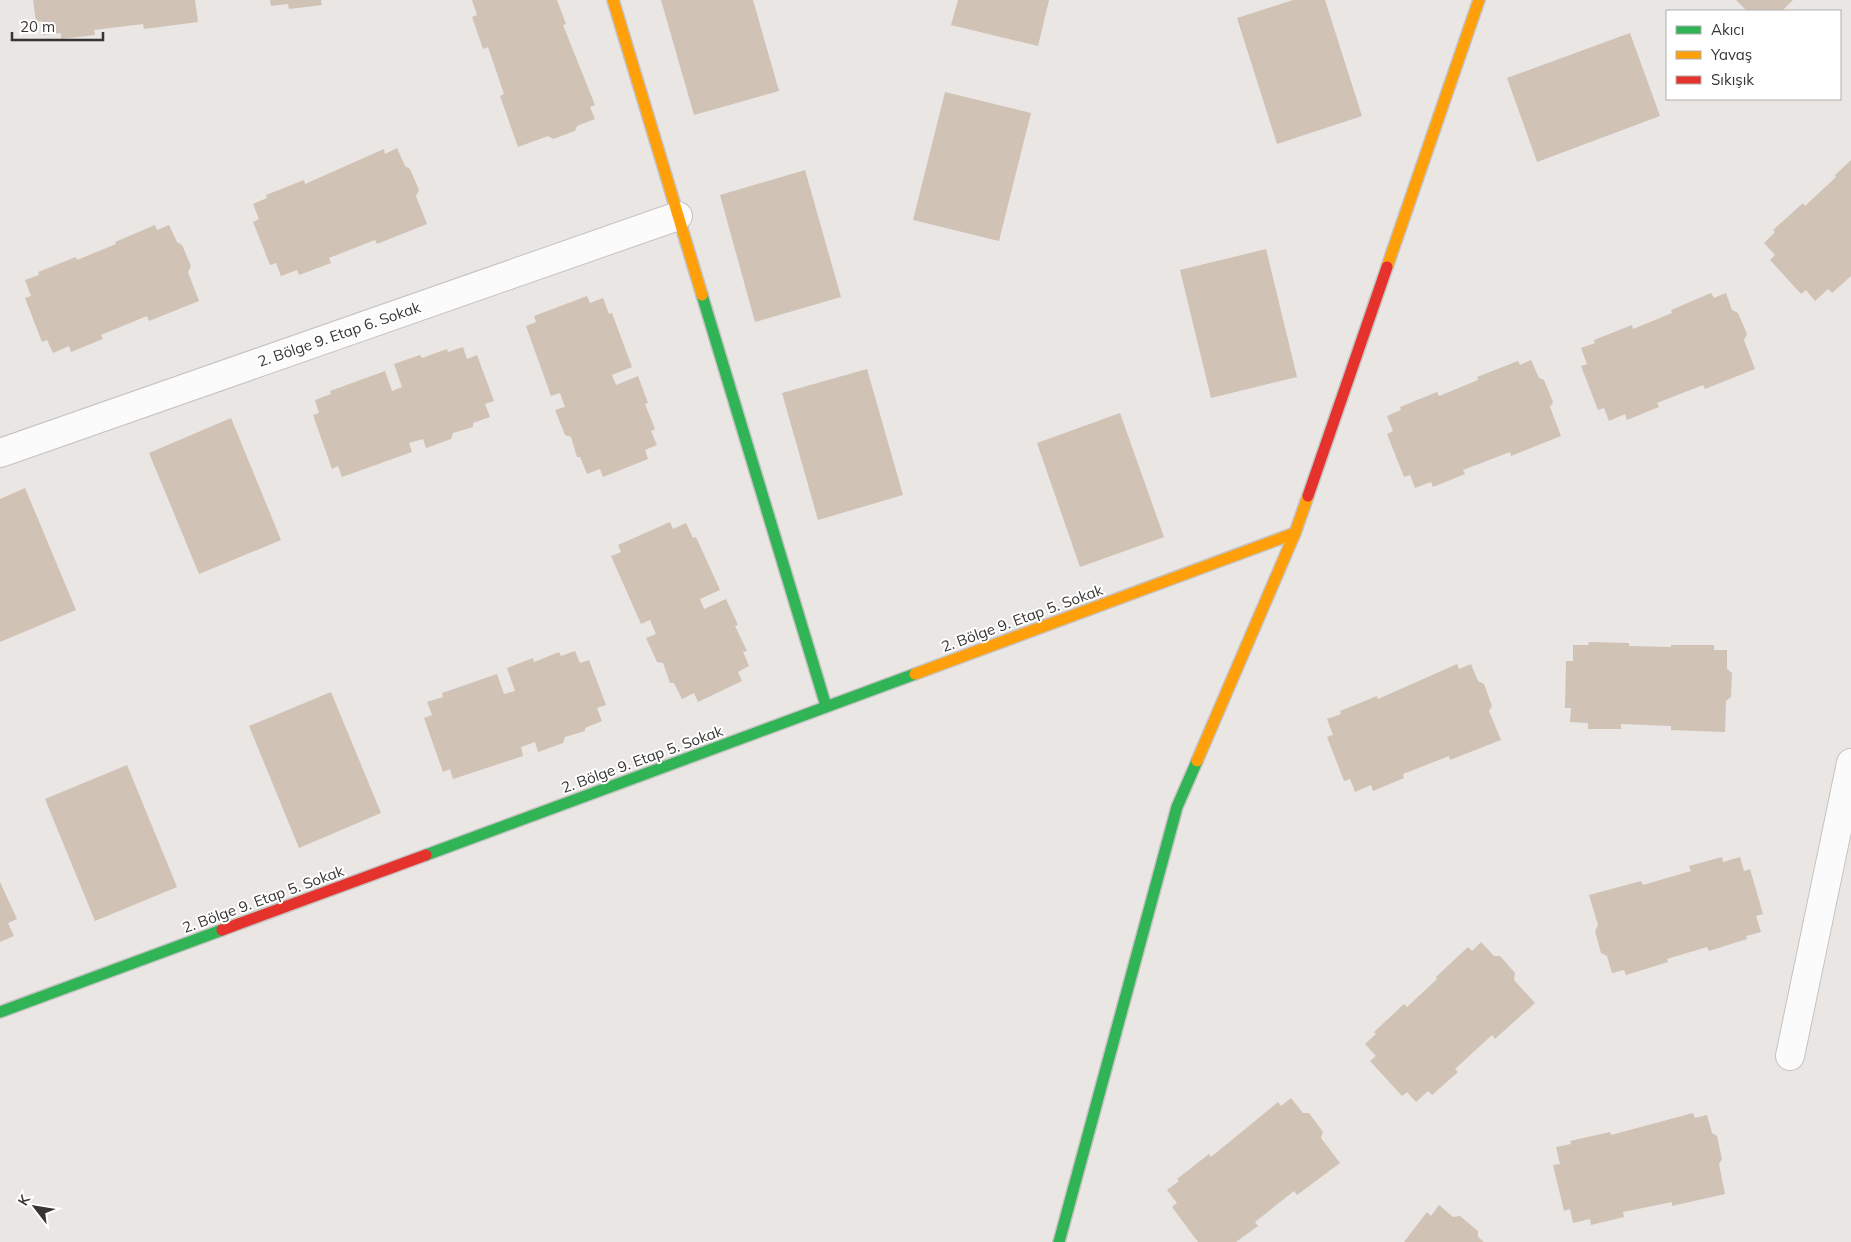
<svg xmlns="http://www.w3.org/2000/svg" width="1851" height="1242" viewBox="0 0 1851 1242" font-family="Mulish,sans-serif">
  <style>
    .building { fill: #d1c2b6 }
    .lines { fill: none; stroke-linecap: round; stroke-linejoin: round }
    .street-casing { stroke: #c5c3c1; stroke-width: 30 }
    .fast-casing { stroke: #c5c3c1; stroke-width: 14 }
    .slow-casing { stroke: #c5c3c1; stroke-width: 14 }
    .jam-casing { stroke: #c5c3c1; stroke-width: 14 }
    .street { stroke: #fcfbfb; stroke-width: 28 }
    .fast { stroke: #30b455; stroke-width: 11 }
    .slow { stroke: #ff9f0a; stroke-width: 11 }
    .jam { stroke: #e5322d; stroke-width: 11 }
    .labels { text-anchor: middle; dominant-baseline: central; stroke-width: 4; stroke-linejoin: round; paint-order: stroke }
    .street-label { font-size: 15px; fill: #373533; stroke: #fff }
  </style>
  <rect width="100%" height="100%" fill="#e9e6e3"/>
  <!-- building -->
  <g class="building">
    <polygon points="33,0 195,0 198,22 144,29 143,24 94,30 95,35 61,39 61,33 43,35 41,21 36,22"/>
    <polygon points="270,0 321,0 322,5 289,9 288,4 271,6"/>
    <polygon points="472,0 557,0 566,24 563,25 595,105 590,107 595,119 577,126 575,131 553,139 548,136 518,147 500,96 504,94 488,47 483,49 472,17 477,15"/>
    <polygon points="661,0 753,0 779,91 694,115"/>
    <polygon points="958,0 1049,0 1038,46 951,25"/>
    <polygon points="1293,0 1325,0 1362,116 1277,144 1237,18"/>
    <polygon points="1736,0 1793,0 1782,11 1747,11"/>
    <polygon points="1630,33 1660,116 1537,162 1507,78"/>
    <polygon points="945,92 1031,113 999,241 913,220"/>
    <polygon points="397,148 405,166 410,169 419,190 416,196 427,224 377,244 375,240 329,258 331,263 299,275 297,270 281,276 276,263 270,265 253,222 259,219 253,204 267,198 266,195 304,180 305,184 384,149 385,154"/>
    <polygon points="1851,160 1851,276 1832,293 1828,289 1815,301 1806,290 1801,294 1770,260 1775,255 1764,243 1775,232 1773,230 1803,203 1805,206 1836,177 1835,175"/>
    <polygon points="805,170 841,297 755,322 720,195"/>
    <polygon points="155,225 157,230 169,225 177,242 182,245 191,266 188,272 199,301 149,321 147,316 101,335 103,339 71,352 69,346 53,353 47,340 42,342 25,298 31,296 25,280 39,275 38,272 76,257 77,260 116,244 115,242"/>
    <polygon points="1266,249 1297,377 1211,398 1180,270"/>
    <polygon points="1711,293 1714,298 1726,293 1732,310 1738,313 1747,334 1744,340 1755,369 1705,389 1703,385 1657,403 1659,407 1627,420 1625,414 1609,421 1604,408 1598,410 1581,366 1587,364 1581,348 1595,343 1594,340 1632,325 1633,329 1672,313 1671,310"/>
    <polygon points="587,296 590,303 603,298 609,314 612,313 632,367 612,375 616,385 638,376 648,403 645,404 655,429 651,431 657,445 645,450 648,459 603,477 600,469 587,474 580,457 577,457 571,437 565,435 555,410 565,407 560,393 551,396 526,326 536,322 534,316"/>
    <polygon points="463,347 467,359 477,355 494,401 485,404 490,417 473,423 473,427 453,433 451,439 426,448 423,439 409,443 412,452 342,477 338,466 332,469 313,415 319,413 315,400 331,394 330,391 385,371 392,391 402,387 394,364 420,355 422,358 447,349 448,352"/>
    <polygon points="1531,360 1539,378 1544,380 1553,402 1550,407 1561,436 1511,456 1510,452 1463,470 1465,474 1433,487 1431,482 1415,488 1410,475 1404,477 1387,434 1393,431 1387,416 1401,410 1400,407 1437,392 1439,396 1478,380 1477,377 1518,361 1520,365"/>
    <polygon points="867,369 903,495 818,520 782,393"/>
    <polygon points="1120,413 1164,537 1080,567 1037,443"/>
    <polygon points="231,418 281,540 199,574 149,453"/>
    <polygon points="25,488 76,610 0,642 0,499"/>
    <polygon points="670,522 673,529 686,523 693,538 696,537 720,590 700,599 704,609 726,599 738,625 735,626 747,651 743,652 749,666 738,672 742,681 698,702 694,693 682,699 674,683 670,683 663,663 657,662 646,638 656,634 650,620 641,624 611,556 621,552 618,545"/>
    <polygon points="1589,642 1629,643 1629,646 1671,647 1671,645 1714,645 1714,650 1727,650 1727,669 1732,673 1731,697 1726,701 1725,732 1671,730 1671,726 1621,724 1621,729 1588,729 1588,723 1570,722 1571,708 1565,708 1566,661 1573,661 1573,645 1588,645"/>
    <polygon points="575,651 580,663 589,660 606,705 597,708 602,721 585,728 585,731 565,737 563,743 538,752 535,742 521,747 523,756 453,779 450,769 443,772 424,718 432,715 427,702 443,697 442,693 497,674 504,694 515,691 507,668 533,658 534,662 559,652 561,656"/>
    <polygon points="1457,664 1459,669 1471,664 1478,681 1484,684 1492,706 1489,711 1501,740 1450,760 1449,756 1403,774 1404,778 1373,791 1371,785 1355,792 1350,779 1344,781 1327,737 1333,735 1327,719 1341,714 1340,711 1377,696 1378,699"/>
    <polygon points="331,692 381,813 299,848 249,726"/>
    <polygon points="127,765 177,887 95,921 45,799"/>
    <polygon points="1722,857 1723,862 1740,857 1744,871 1750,869 1763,914 1756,916 1761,932 1746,936 1747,939 1709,951 1707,947 1667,959 1668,962 1626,975 1624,970 1612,973 1607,956 1601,953 1595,931 1598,925 1589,895 1641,881 1643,885 1691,871 1689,866"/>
    <polygon points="0,882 17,919 8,923 14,936 0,942"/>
    <polygon points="1481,942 1494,956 1500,956 1515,973 1514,980 1535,1003 1495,1039 1492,1035 1455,1069 1458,1072 1432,1095 1428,1091 1416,1102 1407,1092 1402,1096 1370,1061 1376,1056 1365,1044 1376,1034 1374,1032 1404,1004 1407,1007 1437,979 1436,977 1468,947 1472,951"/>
    <polygon points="1291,1098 1303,1113 1309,1113 1323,1132 1321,1138 1340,1163 1297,1195 1294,1191 1255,1222 1258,1226 1236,1242 1198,1242 1172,1207 1177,1203 1167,1190 1179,1181 1177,1179 1209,1154 1211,1157 1278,1102 1281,1106"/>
    <polygon points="1693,1113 1695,1118 1707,1115 1712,1133 1717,1136 1722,1159 1719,1164 1725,1194 1672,1206 1672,1202 1623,1212 1624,1217 1591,1225 1590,1219 1573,1223 1570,1209 1564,1211 1553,1165 1560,1164 1556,1147 1571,1144 1570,1141 1610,1132 1611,1135"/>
    <polygon points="1439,1205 1453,1217 1460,1216 1478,1231 1478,1237 1484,1242 1404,1242 1427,1212 1431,1216"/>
  </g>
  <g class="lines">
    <!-- street casing -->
    <g class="street-casing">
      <g id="street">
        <polyline points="0,453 678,216"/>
        <polyline points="1790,1056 1851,763"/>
      </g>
    </g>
    <!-- fast casing -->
    <g class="fast-casing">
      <g id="fast">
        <polyline points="702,295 826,706"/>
        <polyline points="426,855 915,674"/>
        <polyline points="0,1012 222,930"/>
        <polyline points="1059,1242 1177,807 1197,761"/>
      </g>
    </g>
    <!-- slow casing -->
    <g class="slow-casing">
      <g id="slow">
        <polyline points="613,0 702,295"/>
        <polyline points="1387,267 1479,0"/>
        <polyline points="915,674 1295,533"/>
        <polyline points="1197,761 1295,533 1308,496"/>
      </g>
    </g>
    <!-- jam casing -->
    <g class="jam-casing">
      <g id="jam">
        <polyline points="1308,496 1387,267"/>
        <polyline points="222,930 426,855"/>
      </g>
    </g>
    <!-- street -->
    <use href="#street" class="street"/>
    <!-- fast -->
    <use href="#fast" class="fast"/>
    <!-- slow -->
    <use href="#slow" class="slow"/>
    <!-- jam -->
    <use href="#jam" class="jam"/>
  </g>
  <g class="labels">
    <!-- street labels -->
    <g class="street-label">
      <text transform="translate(339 334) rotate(-19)">2. Bölge 9. Etap 6. Sokak</text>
      <text transform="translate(1022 618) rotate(-20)">2. Bölge 9. Etap 5. Sokak</text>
      <text transform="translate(642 759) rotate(-20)">2. Bölge 9. Etap 5. Sokak</text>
      <text transform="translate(263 899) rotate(-20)">2. Bölge 9. Etap 5. Sokak</text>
    </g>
  </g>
  <!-- legend -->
  <rect x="1666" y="10" width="175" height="90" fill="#ffffff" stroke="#afaead"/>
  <rect x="1676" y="26" width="25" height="8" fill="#30b455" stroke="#afaead"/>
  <text x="1711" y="35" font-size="15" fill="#373533">Akıcı</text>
  <rect x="1676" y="51" width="25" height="8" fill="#ff9f0a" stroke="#afaead"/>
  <text x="1711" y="60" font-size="15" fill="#373533">Yavaş</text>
  <rect x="1676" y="76" width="25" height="8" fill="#e5322d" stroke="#afaead"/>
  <text x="1711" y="85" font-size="15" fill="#373533">Sıkışık</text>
  <!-- north arrow -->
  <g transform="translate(35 1207) rotate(301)" stroke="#ffffff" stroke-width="4" paint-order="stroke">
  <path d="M0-4L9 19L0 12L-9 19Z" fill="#373533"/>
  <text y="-8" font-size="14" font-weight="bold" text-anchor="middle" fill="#373533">K</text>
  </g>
  <!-- scale -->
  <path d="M12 32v8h91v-8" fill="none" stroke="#373533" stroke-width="2.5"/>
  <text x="20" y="32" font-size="15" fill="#373533" stroke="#ffffff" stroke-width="4" paint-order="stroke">20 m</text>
</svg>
